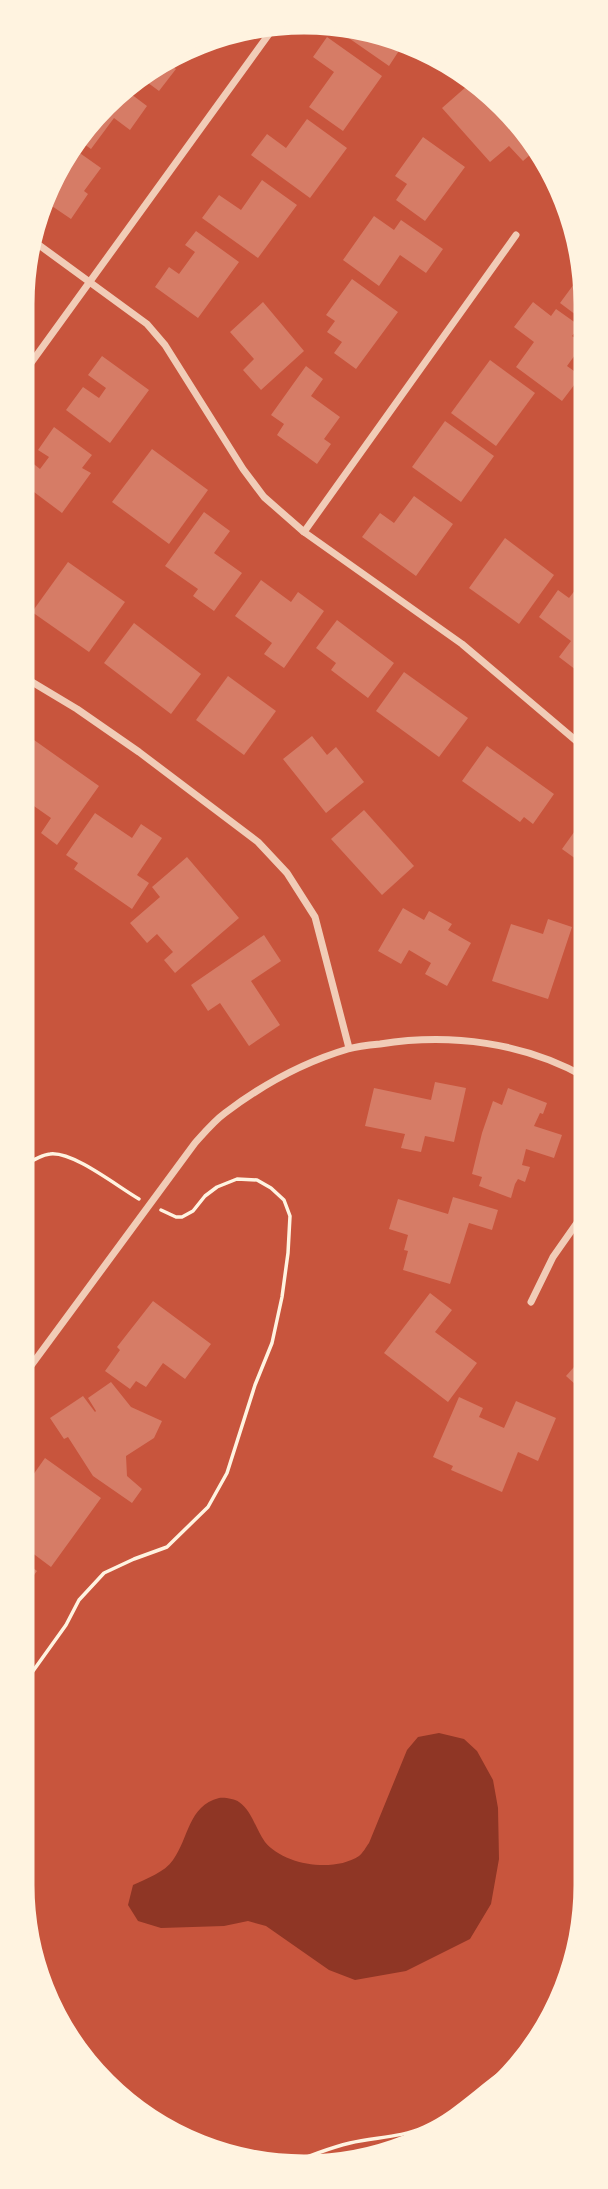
<svg xmlns="http://www.w3.org/2000/svg" width="608" height="2189" viewBox="0 0 608 2189" font-family="Jost,sans-serif">
  <style>
    .water { fill: #8f3625 }
    .building { fill: #d67c66 }
    .lines { fill: none; stroke-linecap: round; stroke-linejoin: round }
    .path { stroke: #fff3e0; stroke-width: 3.5 }
    .minor { stroke: #f1ccb7; stroke-width: 7 }
    .rim { fill: none; stroke: #fff3e0; stroke-width: 9 }
  </style>
  <rect width="100%" height="100%" fill="#c8553d"/>
  <!-- water -->
  <path class="water" d="M 439,1733 L 464,1739 L 477,1751 L 493,1780 L 498,1808 L 499,1859 L 491,1904 L 470,1939 L 406,1971 L 355,1980 L 329,1970 L 266,1926 L 248,1921 L 224,1926 L 161,1928 L 138,1921 L 128,1905 L 133,1885 C 146,1879 165,1872 173,1860 C 189,1838 188,1806 219,1798 C 224,1797 235,1799 239,1802 C 252,1811 256,1830 265,1842 C 284,1865 333,1873 359,1856 C 363,1853 366,1847 369,1843 L 407,1750 L 418,1737 Z"/>
  <!-- building -->
  <g class="building">
    <polygon points="346,23 359,23 367,28 368,26 406,40 389,66 340,32"/>
    <polygon points="327,37 382,76 343,131 309,107 334,72 313,57"/>
    <polygon points="161,59 176,69 159,91 136,74 144,66"/>
    <polygon points="475,79 494,94 539,147 523,161 509,146 490,162 442,108"/>
    <polygon points="123,88 147,106 130,130 114,118 91,149 74,137"/>
    <polygon points="307,119 347,148 310,198 251,155 267,134 286,148"/>
    <polygon points="423,137 465,167 425,221 396,200 407,184 395,176"/>
    <polygon points="67,144 101,168 84,191 88,194 71,219 43,200"/>
    <polygon points="262,180 297,205 258,258 202,218 219,195 241,210"/>
    <polygon points="374,216 394,230 401,220 443,249 426,273 400,255 379,286 343,260"/>
    <polygon points="196,231 239,262 198,318 155,287 169,267 179,274 195,252 185,245"/>
    <polygon points="588,265 588,324 560,303"/>
    <polygon points="352,279 398,312 356,369 334,353 342,342 327,332 335,321 326,315"/>
    <polygon points="263,302 304,351 261,390 243,370 254,359 230,332"/>
    <polygon points="533,302 551,316 556,309 580,326 572,336 583,344 567,366 581,376 562,401 516,367 534,342 514,327"/>
    <polygon points="102,356 149,390 110,443 66,410 83,387 99,398 106,388 88,375"/>
    <polygon points="490,360 535,393 496,446 451,413"/>
    <polygon points="306,366 323,379 311,396 340,417 324,439 331,444 317,464 277,435 284,424 271,415"/>
    <polygon points="445,421 494,456 461,502 412,467"/>
    <polygon points="54,427 92,455 82,468 91,473 62,513 22,483 22,471 30,461 40,469 49,457 38,450"/>
    <polygon points="152,449 208,490 169,544 112,502"/>
    <polygon points="414,496 453,524 416,576 362,537 380,513 394,523"/>
    <polygon points="204,512 230,531 214,553 242,573 214,611 193,596 198,589 165,566"/>
    <polygon points="505,538 554,575 519,624 469,588"/>
    <polygon points="68,562 125,602 89,652 32,612"/>
    <polygon points="261,580 291,602 298,592 324,611 284,668 264,654 272,643 235,616"/>
    <polygon points="582,581 588,585 587,653 576,670 559,657 571,641 539,617 558,590 569,598"/>
    <polygon points="337,620 394,663 368,698 331,670 336,663 316,648"/>
    <polygon points="134,623 201,674 171,714 104,663"/>
    <polygon points="404,672 468,718 439,757 376,711"/>
    <polygon points="228,676 276,711 244,755 196,720"/>
    <polygon points="27,735 99,786 57,845 41,833 51,818 21,797 21,742"/>
    <polygon points="312,736 327,755 336,747 364,782 326,813 283,759"/>
    <polygon points="487,746 554,794 533,824 524,817 520,822 462,781"/>
    <polygon points="364,810 414,866 382,895 331,839"/>
    <polygon points="95,813 132,838 141,824 162,838 137,875 149,883 132,909 74,869 78,863 66,855"/>
    <polygon points="587,814 587,867 562,849"/>
    <polygon points="187,857 239,918 175,973 164,960 173,952 157,934 147,943 130,923 160,897 152,887"/>
    <polygon points="403,908 424,920 429,911 452,924 448,930 471,943 447,986 425,974 431,963 409,950 401,964 378,951"/>
    <polygon points="548,919 572,927 548,999 492,981 511,924 543,934"/>
    <polygon points="264,935 281,961 251,981 280,1025 249,1046 220,1003 208,1011 191,985"/>
    <polygon points="435,1082 466,1088 454,1142 425,1136 421,1152 401,1148 405,1134 365,1126 374,1088 431,1100"/>
    <polygon points="508,1088 547,1103 543,1114 540,1113 534,1126 562,1135 554,1158 526,1149 522,1165 530,1167 525,1182 518,1179 515,1184 511,1198 479,1186 482,1177 472,1174 482,1133 493,1101 502,1105"/>
    <polygon points="453,1197 498,1210 492,1230 469,1223 450,1284 403,1270 408,1251 404,1250 408,1235 389,1229 398,1199 448,1214"/>
    <polygon points="430,1293 452,1310 435,1332 477,1363 448,1402 384,1353"/>
    <polygon points="153,1301 211,1344 185,1379 163,1363 146,1387 136,1381 130,1389 105,1371 120,1350 117,1347"/>
    <polygon points="582,1358 586,1361 586,1394 566,1376"/>
    <polygon points="111,1382 131,1407 162,1421 154,1438 126,1456 127,1476 142,1489 132,1503 93,1476 68,1437 64,1439 50,1418 83,1396 95,1412 96,1411 88,1398"/>
    <polygon points="459,1397 483,1408 479,1417 504,1428 516,1401 556,1418 538,1461 518,1452 502,1492 451,1470 453,1466 433,1457"/>
    <polygon points="45,1458 101,1498 51,1567 19,1543 19,1465 33,1475"/>
    <polygon points="19,1557 37,1571 18,1597 19,1580"/>
  </g>
  <g class="lines">
    <!-- path -->
    <g class="path">
      <path d="M 20,1168 C 28,1163 40,1155 50,1154 C 73,1151 118,1187 139,1199"/>
      <polyline points="18,1692 66,1625 79,1600 104,1573 134,1559 167,1547 208,1507 227,1473 255,1385 272,1343 282,1297 288,1253 290,1216 284,1200 271,1188 257,1180 237,1179 217,1187 205,1196 193,1211 182,1217 176,1217 161,1210"/>
      <path d="M 278,2169 C 301,2159 325,2149 350,2143 C 374,2137 401,2138 424,2127 C 462,2110 489,2075 527,2057"/>
    </g>
    <!-- minor -->
    <g class="minor">
      <polyline points="28,237 147,324 165,345 243,469 264,497 304,532 462,644 587,750"/>
      <polyline points="23,374 277,23"/>
      <polyline points="304,532 516,235"/>
      <polyline points="22,676 77,709 139,752 258,842 287,873 315,917 349,1048"/>
      <polyline points="531,1302 553,1257 586,1210"/>
      <path d="M 19,1382 L 195,1143 C 204,1133 214,1121 225,1113 C 262,1085 304,1062 348,1049 C 358,1046 369,1045 380,1044 C 450,1033 524,1042 587,1078"/>
    </g>
  </g>
  <!-- crop -->
  <path d="M0 0H608V2189H0ZM304 30H304A274 274 0 0 1 578 304V1885A274 274 0 0 1 304 2159H304A274 274 0 0 1 30 1885V304A274 274 0 0 1 304 30Z" fill="#fff3e0" fill-rule="evenodd"/>
  <path class="rim" d="M304 30H304A274 274 0 0 1 578 304V1885A274 274 0 0 1 304 2159H304A274 274 0 0 1 30 1885V304A274 274 0 0 1 304 30Z"/>
</svg>
